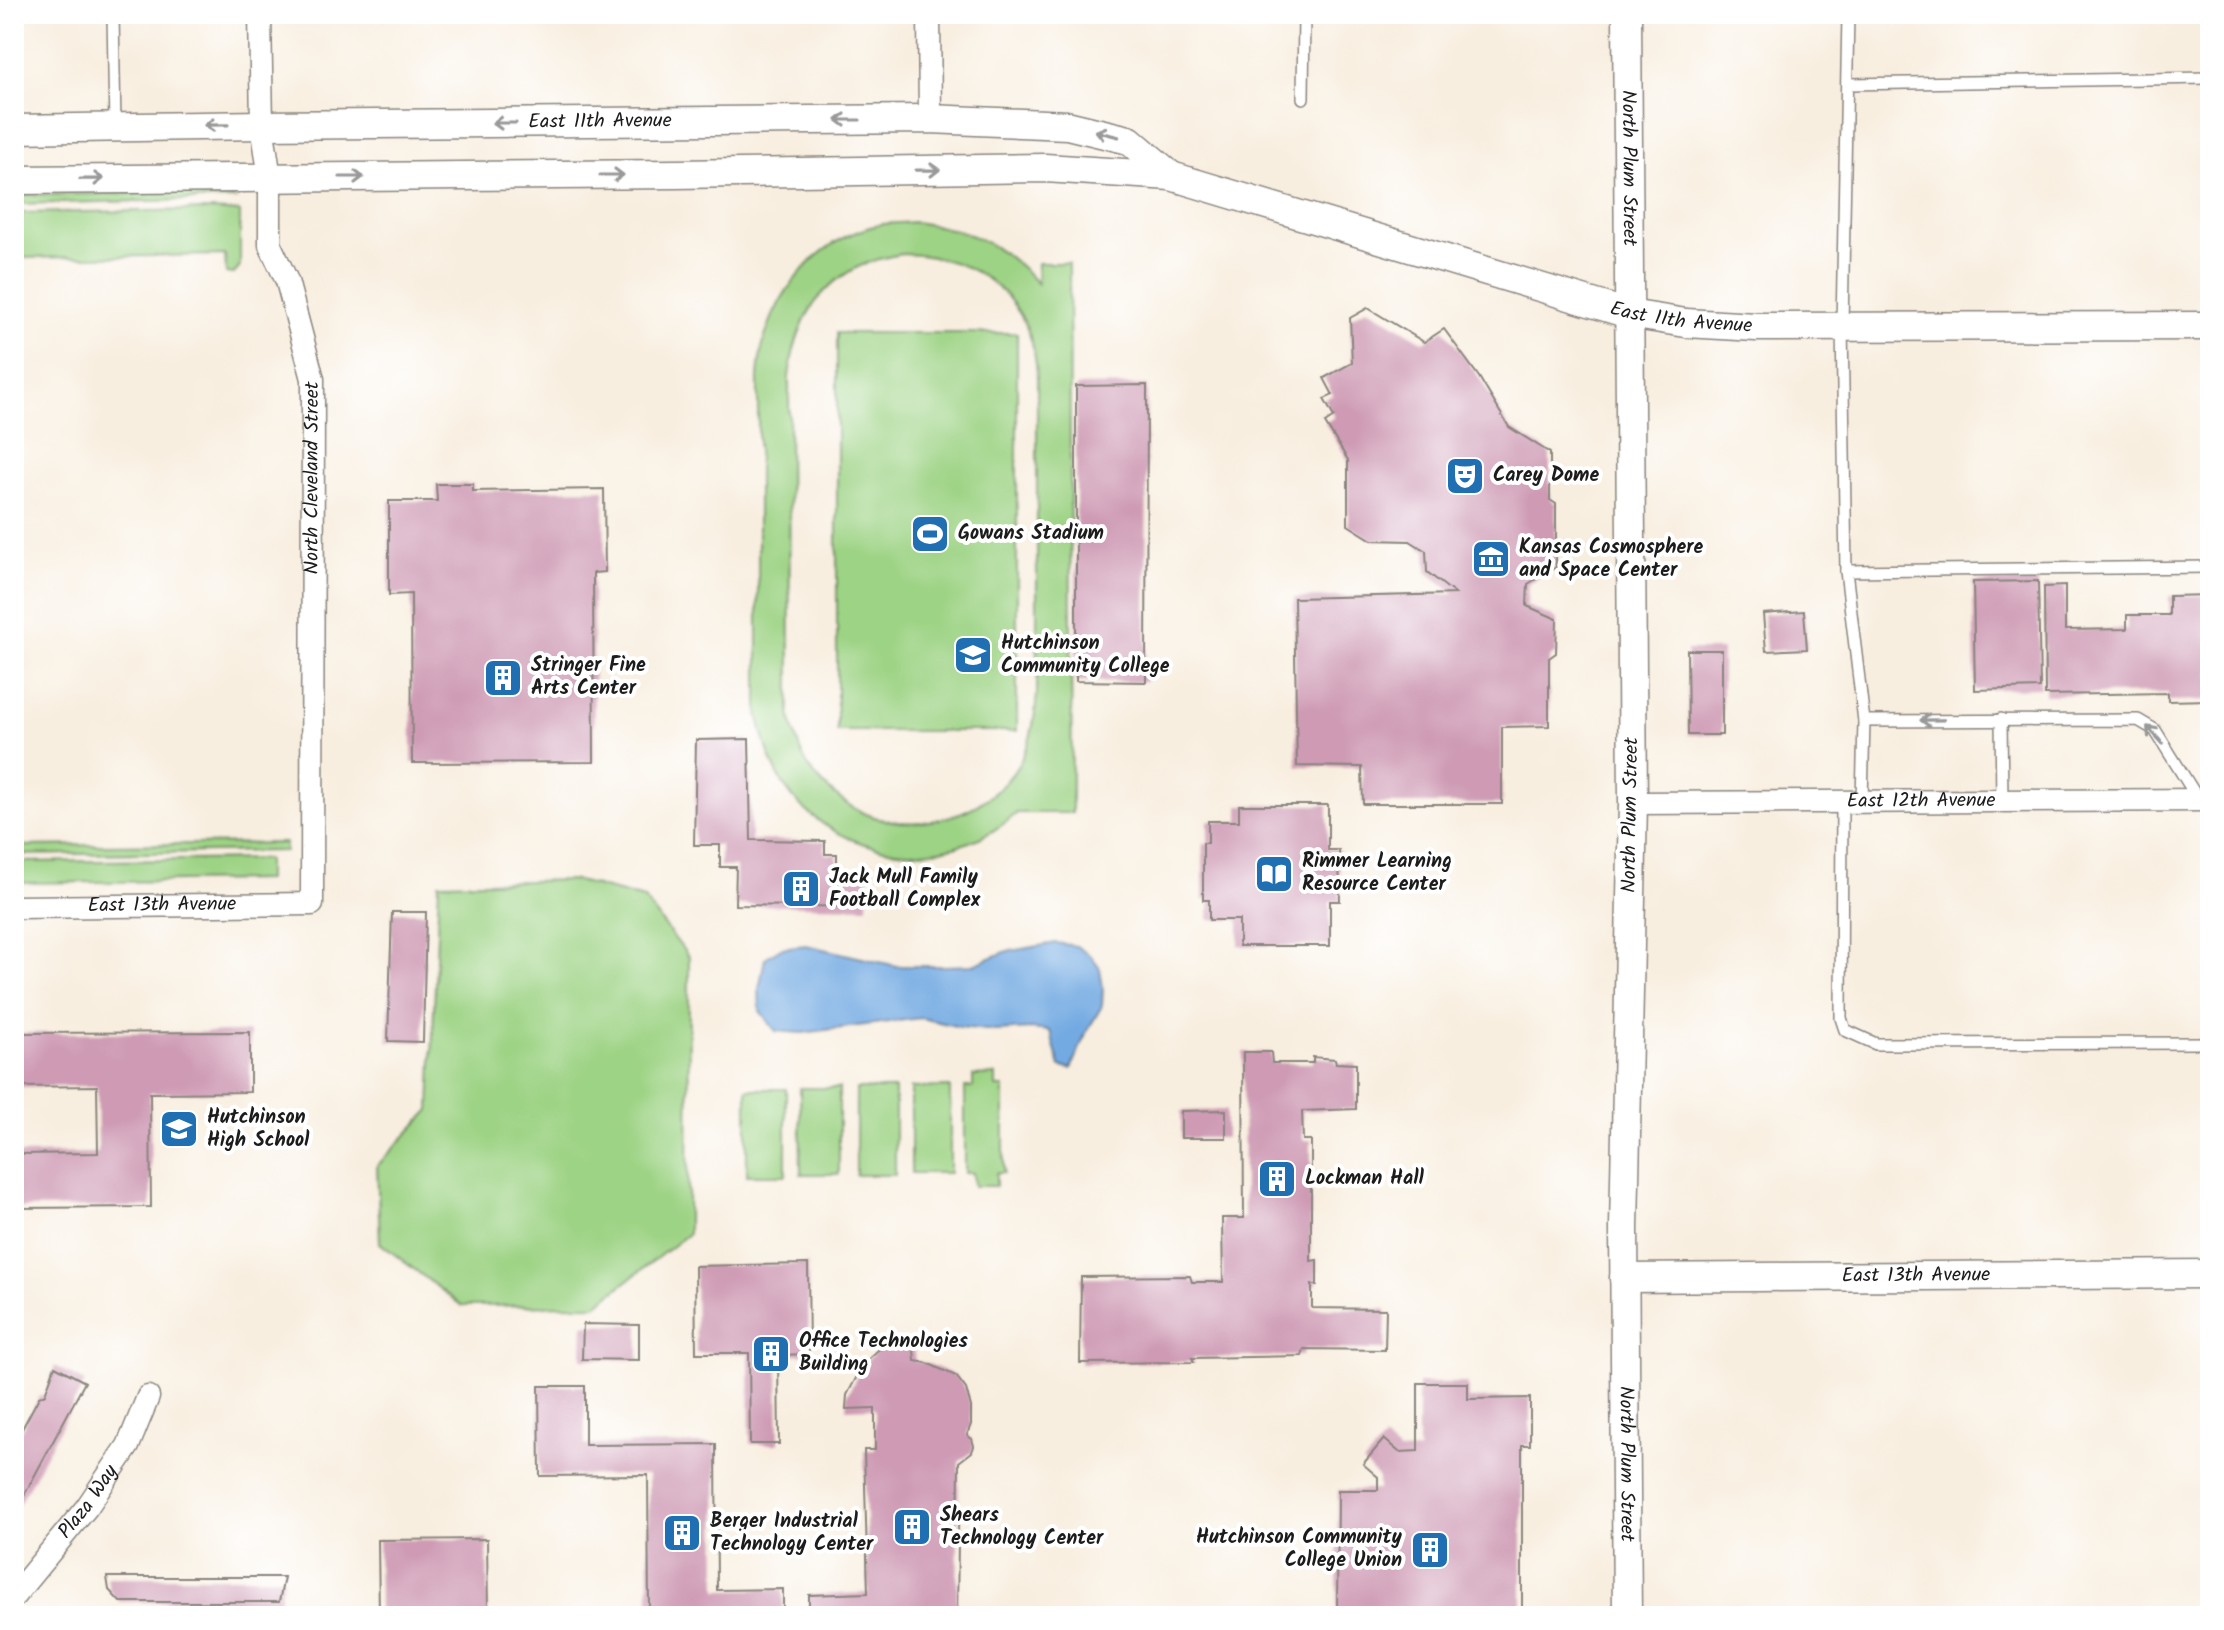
<svg xmlns="http://www.w3.org/2000/svg" width="2224" height="1630" viewBox="0 0 2224 1630" font-family="Kalam,sans-serif">
  <style>
    .green { fill: #9dd384; stroke: #5c7850; stroke-width: 2; fill-rule: evenodd }
    .water { fill: #73aae2; stroke: #48637f; stroke-width: 2 }
    .building { fill: #ce9ab4 }
    .lines { fill: none; stroke-linecap: round; stroke-linejoin: round }
    .service-casing { stroke: #8a857e; stroke-width: 14 }
    .minor-casing { stroke: #8a857e; stroke-width: 25 }
    .tertiary-casing { stroke: #8a857e; stroke-width: 31 }
    .service { stroke: #fff; stroke-width: 11 }
    .minor { stroke: #fff; stroke-width: 22 }
    .tertiary { stroke: #fff; stroke-width: 28 }
    .oneway { stroke: #999 }
    .labels { text-anchor: middle; dominant-baseline: central; stroke-width: 8; stroke-linejoin: round; paint-order: stroke }
    .street-label { font-size: 20px; fill: #1c1c1c; stroke: #fff }
    .poi-label { font-size: 20px; font-weight: bold; fill: #1c1c1c; stroke: #fff; text-anchor: start }
  </style>
  <rect width="100%" height="100%" fill="#fff"/>
  <filter id="ink" filterUnits="userSpaceOnUse"><feTurbulence type="fractalNoise" baseFrequency=".0125" numOctaves="2"/><feDisplacementMap in="SourceGraphic" scale="16" xChannelSelector="R" yChannelSelector="G"/><feConvolveMatrix kernelMatrix="1 2 1 2 8 2 1 2 1" color-interpolation-filters="sRGB"/></filter>
  <filter id="wash" filterUnits="userSpaceOnUse"><feTurbulence type="fractalNoise" baseFrequency=".006" numOctaves="4" result="noise"/><feDisplacementMap in="SourceGraphic" scale="32" xChannelSelector="R" yChannelSelector="G"/><feGaussianBlur stdDeviation="1.8" result="paint"/><feColorMatrix in="noise" values="0 0 0 0 0 0 0 0 0 0 0 0 0 0 0 0 0 1.4 0 .05"/><feComposite in="paint" operator="in"/></filter>
  <g filter="url(#wash)">
    <rect width="100%" height="100%" fill="#f8eedf"/>
    <!-- green -->
    <g class="green">
      <polygon points="218,192 230,195 235,199 14,204 14,195"/>
      <polygon points="212,210 240,212 240,267 234,274 226,273 225,255 14,258 14,213"/>
      <path d="M 914,222 C 967,229 1001,243 1037,283 L 1038,263 L 1069,263 L 1072,813 L 1017,813 C 955,869 860,863 801,806 C 776,782 765,747 758,713 L 758,378 C 761,308 811,237 883,224 C 893,223 904,223 914,222 ZM 903,254 C 979,256 1035,299 1037,379 L 1037,694 C 1035,715 1033,735 1024,754 C 998,812 923,837 866,814 C 846,806 827,789 813,773 C 800,757 795,734 790,715 L 789,377 C 797,308 833,264 903,254 Z"/>
      <rect x="837" y="333" width="180" height="398"/>
      <polygon points="285,843 285,851 14,855 14,846"/>
      <polygon points="267,859 267,880 17,883 17,862"/>
      <polygon points="574,880 644,899 689,957 688,1234 596,1305 462,1306 380,1243 377,1166 430,1110 439,883"/>
      <polygon points="996,1075 996,1087 1004,1087 1004,1173 996,1173 996,1186 974,1186 973,1173 965,1173 965,1087 973,1087 973,1076"/>
      <polygon points="950,1087 950,1173 911,1173 911,1088"/>
      <polygon points="800,1088 839,1088 839,1174 801,1174"/>
      <rect x="747" y="1089" width="39" height="86"/>
      <rect x="856" y="1089" width="39" height="86"/>
    </g>
    <!-- water -->
    <polygon class="water" points="1056,943 1076,946 1091,956 1100,969 1103,988 1102,1006 1086,1033 1071,1069 1060,1067 1050,1031 1032,1029 995,1031 960,1027 921,1018 802,1033 776,1031 760,1011 759,989 765,958 781,948 806,945 897,966 944,966 973,965 1005,952"/>
    <g id="blocks">
      <!-- building -->
      <g class="building">
        <polygon points="1368,308 1424,342 1444,329 1479,377 1509,427 1550,453 1550,500 1556,504 1556,567 1528,584 1527,606 1557,619 1556,653 1549,658 1549,726 1502,727 1502,804 1363,804 1362,767 1297,766 1294,598 1455,594 1427,572 1426,551 1410,541 1372,540 1348,525 1348,460 1325,423 1334,417 1324,399 1333,395 1324,378 1352,363 1350,318"/>
        <polygon points="1147,385 1146,682 1076,681 1076,386"/>
        <polygon points="436,484 473,484 473,491 604,489 605,572 593,573 594,762 412,763 411,594 389,595 389,501 437,501"/>
        <polygon points="2038,581 2040,688 1975,690 1973,582"/>
        <polygon points="2065,586 2065,630 2127,629 2127,615 2169,615 2169,596 2210,595 2210,700 2168,701 2168,693 2045,695 2044,587"/>
        <polygon points="1804,611 1807,649 1766,651 1763,614"/>
        <polygon points="1687,650 1722,650 1722,735 1688,735"/>
        <polygon points="749,739 751,840 825,841 825,854 837,854 837,872 868,872 867,907 735,905 736,867 720,867 720,845 694,845 696,740"/>
        <polygon points="1239,805 1328,805 1328,850 1339,850 1340,901 1330,901 1330,946 1239,946 1239,920 1209,920 1209,900 1203,900 1203,843 1208,843 1208,821 1239,821"/>
        <polygon points="392,912 426,912 423,1042 388,1041"/>
        <polygon points="250,1032 250,1092 150,1093 151,1207 14,1208 14,1154 98,1153 97,1086 14,1087 14,1033"/>
        <polygon points="1243,1052 1271,1052 1272,1063 1313,1063 1313,1057 1335,1059 1336,1063 1356,1064 1356,1109 1302,1111 1303,1140 1311,1140 1311,1261 1317,1260 1317,1285 1312,1285 1312,1308 1386,1309 1385,1350 1304,1349 1302,1356 1192,1358 1194,1362 1080,1363 1081,1277 1190,1276 1192,1282 1223,1282 1222,1218 1244,1218"/>
        <polygon points="1226,1110 1226,1138 1181,1138 1181,1111"/>
        <polygon points="808,1264 809,1354 778,1355 779,1444 750,1444 749,1353 696,1353 695,1266"/>
        <polygon points="583,1324 639,1325 639,1360 582,1359"/>
        <polygon points="913,1339 915,1361 927,1363 956,1376 966,1389 971,1407 971,1424 967,1435 972,1439 974,1446 972,1452 959,1462 957,1616 809,1616 809,1595 868,1593 864,1450 875,1450 875,1408 846,1409 847,1395 864,1363 878,1350 892,1343"/>
        <polygon points="55,1366 85,1382 14,1514 14,1444 39,1397 45,1394"/>
        <polygon points="1418,1383 1468,1383 1468,1399 1530,1398 1530,1445 1522,1445 1522,1616 1452,1616 1452,1610 1432,1610 1432,1616 1337,1616 1338,1490 1378,1490 1378,1477 1363,1464 1384,1439 1399,1452 1418,1451"/>
        <polygon points="539,1386 585,1386 585,1445 716,1444 717,1590 783,1589 783,1616 649,1616 648,1475 540,1476"/>
        <polygon points="487,1539 488,1616 379,1616 378,1540"/>
        <polygon points="107,1577 284,1577 279,1602 120,1602 109,1590"/>
      </g>
    </g>
  </g>
  <g filter="url(#ink)">
    <use href="#blocks" fill-opacity="0" stroke="#8a857e" stroke-width="2"/>
    <g class="lines">
      <!-- service casing -->
      <g class="service-casing">
        <g id="service">
          <polyline points="113,14 115,126"/>
          <polyline points="1848,14 1842,326 1846,571 1864,721 1862,801"/>
          <polyline points="1849,84 2210,78"/>
          <polyline points="1303,98 1304,14"/>
          <polyline points="1846,571 2210,567"/>
          <polyline points="2001,719 2002,801"/>
          <polyline points="1864,721 2138,720 2155,730 2198,799"/>
          <polyline points="1842,801 1841,1018 1845,1030 1876,1044 2210,1043"/>
        </g>
      </g>
      <!-- minor casing -->
      <g class="minor-casing">
        <g id="minor">
          <polyline points="929,14 930,119"/>
          <path id="s1" d="M 1633,803 L 2210,800"/>
          <path id="s2" d="M 14,907 L 312,904 L 313,379 L 287,281 L 270,245 L 270,178 L 262,125 L 260,14"/>
          <path id="s3" d="M 14,1596 L 87,1507 L 128,1446 L 148,1397"/>
        </g>
      </g>
      <!-- tertiary casing -->
      <g class="tertiary-casing">
        <g id="tertiary">
          <path id="s4" d="M 1627,14 L 1633,803 L 1624,1228 L 1627,1616"/>
          <path id="s5" d="M 14,129 L 262,125 L 930,119 L 1067,125 L 1129,140 L 1171,176"/>
          <path id="s6" d="M 14,180 L 676,174 L 1045,168 L 1171,176 L 1629,314 L 1686,323 L 1756,327 L 2210,326"/>
          <path id="s7" d="M 1624,1278 L 2210,1274"/>
        </g>
      </g>
      <!-- service -->
      <use href="#service" class="service"/>
      <!-- minor -->
      <use href="#minor" class="minor"/>
      <!-- tertiary -->
      <use href="#tertiary" class="tertiary"/>
    </g>
    <!-- one-way arrows -->
    <defs><path id="oneway-shaft" d="M-6 0H5M1.5-3L5.5 0L1.5 3" fill="none" stroke-width="1.6" stroke-linecap="round" stroke-linejoin="round" transform="scale(2)"/></defs>
    <g class="oneway">
      <use href="#oneway-shaft" transform="translate(848 120) rotate(180)"/>
      <use href="#oneway-shaft" transform="translate(504 123) rotate(180)"/>
      <use href="#oneway-shaft" transform="translate(216 125) rotate(179)"/>
      <use href="#oneway-shaft" transform="translate(1107 134) rotate(-166)"/>
      <use href="#oneway-shaft" transform="translate(928 170) rotate(-1)"/>
      <use href="#oneway-shaft" transform="translate(612 175)"/>
      <use href="#oneway-shaft" transform="translate(352 177)"/>
      <use href="#oneway-shaft" transform="translate(92 179) rotate(-1)"/>
      <use href="#oneway-shaft" transform="translate(1932 720) rotate(179)"/>
      <use href="#oneway-shaft" transform="translate(2155 735) rotate(-132)"/>
    </g>
  </g>
  <!-- icons -->
  <defs>
    <g id="theatre-square" transform="scale(2)"><rect x="-9" y="-9" width="18" height="18" rx="4" fill="#1f6fb2" stroke="#fff"/><path d="M-5-5.5Q0-4 5-5.5V0Q5 5 0 6Q-5 5-5 0ZM-3.3-2.5H-1v1.5H-3.3ZM1-2.5H3.3v1.5H1ZM-2.8 1Q0 5.5 2.8 1Z" fill="#fff"/></g>
    <g id="stadium-square" transform="scale(2)"><rect x="-9" y="-9" width="18" height="18" rx="4" fill="#1f6fb2" stroke="#fff"/><path d="M0-5a6.5 5 0 1 0 0 10a6.5 5 0 1 0 0-10ZM-3.5-1.8h7v3.6h-7Z" fill="#fff"/></g>
    <g id="museum-square" transform="scale(2)"><rect x="-9" y="-9" width="18" height="18" rx="4" fill="#1f6fb2" stroke="#fff"/><path d="M0-6L6-3V-2H-6V-3ZM-5-1h2V3h-2ZM-1-1h2V3h-2ZM3-1h2V3H3ZM-6 4H6V6H-6Z" fill="#fff"/></g>
    <g id="university-square" transform="scale(2)"><rect x="-9" y="-9" width="18" height="18" rx="4" fill="#1f6fb2" stroke="#fff"/><path d="M0-5L7-2L0 1L-7-2ZM-4 1L0 2.5L4 1V4Q0 6-4 4Z" fill="#fff"/></g>
    <g id="building-square" transform="scale(2)"><rect x="-9" y="-9" width="18" height="18" rx="4" fill="#1f6fb2" stroke="#fff"/><path d="M-4-6H4V6H1V3H-1V6H-4ZM-2.5-4.3h1.7v1.8h-1.7ZM.8-4.3h1.7v1.8H.8ZM-2.5-1h1.7V.8h-1.7ZM.8-1h1.7V.8H.8Z" fill="#fff"/></g>
    <g id="library-square" transform="scale(2)"><rect x="-9" y="-9" width="18" height="18" rx="4" fill="#1f6fb2" stroke="#fff"/><path d="M-6-4Q-3-5.5-.7-3.5V5Q-3 3-6 4ZM6-4Q3-5.5 .7-3.5V5Q3 3 6 4Z" fill="#fff"/></g>
    <g id="school-square" transform="scale(2)"><rect x="-9" y="-9" width="18" height="18" rx="4" fill="#1f6fb2" stroke="#fff"/><path d="M0-5L7-2L0 1L-7-2ZM-4 1L0 2.5L4 1V4Q0 6-4 4Z" fill="#fff"/></g>
  </defs>
  <g fill-rule="evenodd">
    <use href="#theatre-square" x="1465" y="476"/>
    <use href="#stadium-square" x="930" y="534"/>
    <use href="#museum-square" x="1491" y="559"/>
    <use href="#university-square" x="973" y="655"/>
    <use href="#building-square" x="503" y="678"/>
    <use href="#library-square" x="1274" y="874"/>
    <use href="#building-square" x="801" y="889"/>
    <use href="#school-square" x="179" y="1129"/>
    <use href="#building-square" x="1277" y="1179"/>
    <use href="#building-square" x="771" y="1354"/>
    <use href="#building-square" x="912" y="1527"/>
    <use href="#building-square" x="682" y="1533"/>
    <use href="#building-square" x="1430" y="1550"/>
  </g>
  <g class="labels">
    <!-- street labels -->
    <g class="street-label">
      <text stroke="none"><textPath href="#s5" startOffset="586">East 11th Avenue</textPath></text>
      <text stroke="none"><textPath href="#s4" startOffset="154">North Plum Street</textPath></text>
      <text stroke="none"><textPath href="#s6" startOffset="1688">East 11th Avenue</textPath></text>
      <text stroke="none"><textPath href="#s2" startOffset="724">North Cleveland Street</textPath></text>
      <text stroke="none"><textPath href="#s1" startOffset="288">East 12th Avenue</textPath></text>
      <text transform="translate(1631 815) rotate(-89)">North Plum Street</text>
      <text stroke="none"><textPath href="#s2" startOffset="148">East 13th Avenue</textPath></text>
      <text stroke="none"><textPath href="#s7" startOffset="292">East 13th Avenue</textPath></text>
      <text stroke="none"><textPath href="#s4" startOffset="1450">North Plum Street</textPath></text>
      <text stroke="none"><textPath href="#s3" startOffset="120">Plaza Way</textPath></text>
    </g>
    <!-- poi labels -->
    <g class="poi-label">
      <text x="1493" y="476">Carey Dome</text>
      <text x="958" y="534">Gowans Stadium</text>
      <text x="1519" y="548">Kansas Cosmosphere<tspan x="1519" dy="23">and Space Center</tspan></text>
      <text x="1001" y="644">Hutchinson<tspan x="1001" dy="23">Community College</tspan></text>
      <text x="531" y="666">Stringer Fine<tspan x="531" dy="23">Arts Center</tspan></text>
      <text x="1302" y="862">Rimmer Learning<tspan x="1302" dy="23">Resource Center</tspan></text>
      <text x="829" y="878">Jack Mull Family<tspan x="829" dy="23">Football Complex</tspan></text>
      <text x="207" y="1118">Hutchinson<tspan x="207" dy="23">High School</tspan></text>
      <text x="1305" y="1179">Lockman Hall</text>
      <text x="799" y="1342">Office Technologies<tspan x="799" dy="23">Building</tspan></text>
      <text x="940" y="1516">Shears<tspan x="940" dy="23">Technology Center</tspan></text>
      <text x="710" y="1522">Berger Industrial<tspan x="710" dy="23">Technology Center</tspan></text>
      <text x="1402" y="1538" text-anchor="end">Hutchinson Community<tspan x="1402" dy="23">College Union</tspan></text>
    </g>
  </g>
  <!-- margin -->
  <rect width="2224" height="1630" fill="none" stroke="#fff" stroke-width="48"/>
</svg>
